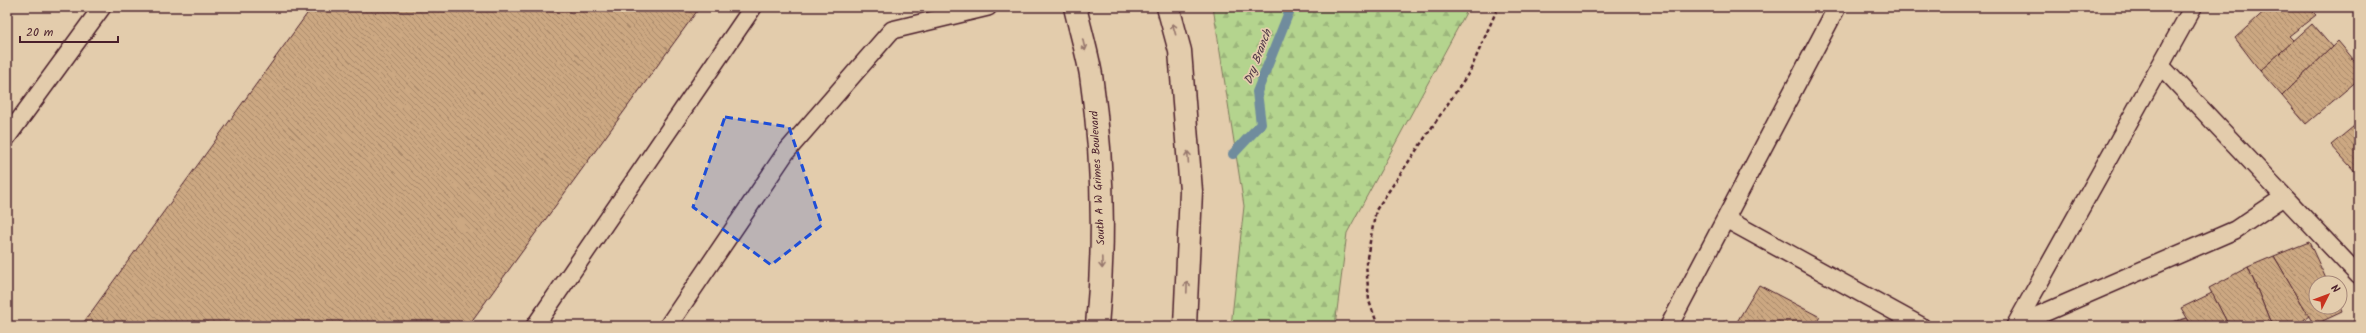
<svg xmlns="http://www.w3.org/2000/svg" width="2366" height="333" viewBox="0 0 2366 333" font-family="Kalam,sans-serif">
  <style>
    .forest { fill: url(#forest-firs); stroke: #7f7a5c }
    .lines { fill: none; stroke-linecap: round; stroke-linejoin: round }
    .stream { stroke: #708c9d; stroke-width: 10 }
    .building { fill: url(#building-back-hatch); stroke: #4a1f2b }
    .lane-casing { stroke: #4a1f2b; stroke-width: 20 }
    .secondary-casing { stroke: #4a1f2b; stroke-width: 25 }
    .path { stroke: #4a1f2b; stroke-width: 2.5; stroke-dasharray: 4 3; stroke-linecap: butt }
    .lane { stroke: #e3ccac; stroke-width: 17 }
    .secondary { stroke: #e3ccac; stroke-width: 22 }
    .oneway { stroke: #96766c }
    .marked { fill: #1d4ed8; fill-opacity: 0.2; stroke: #1d4ed8; stroke-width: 3; stroke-dasharray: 8 5; stroke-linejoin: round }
    .labels { text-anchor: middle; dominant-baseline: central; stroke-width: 3.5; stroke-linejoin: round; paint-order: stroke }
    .street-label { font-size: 11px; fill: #4a1f2b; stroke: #e3ccac }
    .water-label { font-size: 12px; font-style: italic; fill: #533a48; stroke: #e3ccac }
  </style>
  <defs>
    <pattern id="forest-firs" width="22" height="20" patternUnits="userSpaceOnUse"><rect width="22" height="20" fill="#b4d48e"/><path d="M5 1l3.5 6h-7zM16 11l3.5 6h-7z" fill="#9cb67b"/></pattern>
    <pattern id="building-back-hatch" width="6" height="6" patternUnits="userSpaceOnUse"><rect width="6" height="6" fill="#cca882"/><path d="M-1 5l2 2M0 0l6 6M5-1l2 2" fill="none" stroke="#a8886b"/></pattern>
  </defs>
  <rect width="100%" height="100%" fill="#e3ccac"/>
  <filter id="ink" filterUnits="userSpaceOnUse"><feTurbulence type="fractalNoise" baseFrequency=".025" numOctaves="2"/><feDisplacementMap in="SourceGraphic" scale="8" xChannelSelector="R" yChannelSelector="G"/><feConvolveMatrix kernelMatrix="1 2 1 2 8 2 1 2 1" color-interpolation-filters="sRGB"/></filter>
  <g filter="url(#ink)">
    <!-- forest -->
    <polygon class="forest" points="1213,7 1469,7 1347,233 1335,326 1231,326 1244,206"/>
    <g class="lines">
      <!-- stream -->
      <polyline class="stream" points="1233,154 1261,124 1257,92 1291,7"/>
    </g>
    <!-- building -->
    <g class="building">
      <polygon points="312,7 700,7 468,326 81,326"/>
      <polygon points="2269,7 2308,7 2316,15 2289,36 2294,41 2260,71 2235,38"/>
      <polygon points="2312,24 2332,47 2282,96 2260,71"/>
      <polygon points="2338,41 2359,66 2359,79 2306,124 2282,96"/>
      <polygon points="2359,122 2359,176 2331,145"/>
      <polygon points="2309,242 2328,283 2316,283 2316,307 2340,307 2342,312 2314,325 2274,256"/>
      <polygon points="2274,256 2309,316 2296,326 2272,326 2248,267"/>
      <polygon points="2248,267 2272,326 2229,326 2209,288"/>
      <polygon points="1759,285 1820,317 1814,326 1735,325"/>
      <polygon points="2212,293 2229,326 2192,326 2181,308"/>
      <polygon points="2187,318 2192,326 2167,326 2165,324"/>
      <polygon points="1726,319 1735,325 1737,326 1723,326"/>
    </g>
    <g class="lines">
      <!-- lane casing -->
      <g class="lane-casing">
        <g id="lane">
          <polyline points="2161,66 2359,276"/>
          <polyline points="7,137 102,7"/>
          <polyline points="1726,219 1921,326"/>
          <polyline points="2016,325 2235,230 2284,197"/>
          <polyline points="535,326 753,7"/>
          <polyline points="668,326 786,152 892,30 988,7"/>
          <polyline points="1669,326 1837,7"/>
          <polyline points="2015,326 2193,7"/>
        </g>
      </g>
      <!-- secondary casing -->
      <g class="secondary-casing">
        <g id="secondary">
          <path d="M 1075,7 C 1080,29 1087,52 1091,75 C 1103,157 1105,243 1097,326"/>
          <polyline points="1168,7 1180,51 1191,191 1185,326"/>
        </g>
      </g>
      <!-- path -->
      <polyline class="path" points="1378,326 1369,301 1366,263 1376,210 1470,71 1498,7"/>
      <!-- lane -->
      <use href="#lane" class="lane"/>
      <!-- secondary -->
      <use href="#secondary" class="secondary"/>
    </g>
    <!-- one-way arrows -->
    <defs><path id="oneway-shaft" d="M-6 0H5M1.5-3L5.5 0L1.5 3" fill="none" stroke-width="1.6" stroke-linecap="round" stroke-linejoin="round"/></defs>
    <g class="oneway">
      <use href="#oneway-shaft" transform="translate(1174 29) rotate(-106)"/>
      <use href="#oneway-shaft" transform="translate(1084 45) rotate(77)"/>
      <use href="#oneway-shaft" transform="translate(1188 157) rotate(-94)"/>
      <use href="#oneway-shaft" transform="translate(1102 263) rotate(88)"/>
      <use href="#oneway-shaft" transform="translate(1187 287) rotate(-88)"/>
    </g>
  </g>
  <!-- marked area -->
  <path class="marked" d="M 725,117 L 789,127 L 822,225 L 771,265 L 693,207 Z"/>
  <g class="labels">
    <!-- street labels -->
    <g class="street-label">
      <text transform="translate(1098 178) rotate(-93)">South A W Grimes Boulevard</text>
    </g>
    <!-- water labels -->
    <g class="water-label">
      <text transform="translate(1258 57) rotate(-69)">Dry Branch</text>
    </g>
  </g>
  <!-- margin -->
  <rect width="2366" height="333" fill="none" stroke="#e3ccac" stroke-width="24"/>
  <rect x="12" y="12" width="2342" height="309" fill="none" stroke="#4a1f2b" stroke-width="1.5" filter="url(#ink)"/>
  <!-- north arrow -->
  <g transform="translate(2328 295) rotate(48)"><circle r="19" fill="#e3ccac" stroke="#a68778"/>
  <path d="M0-3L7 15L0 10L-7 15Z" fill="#c8321e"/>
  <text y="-6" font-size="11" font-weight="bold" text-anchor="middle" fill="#4a1f2b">N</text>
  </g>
  <!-- scale -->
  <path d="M20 36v6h98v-6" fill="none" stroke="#4a1f2b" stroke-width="2"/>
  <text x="26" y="36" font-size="12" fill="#4a1f2b" stroke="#e3ccac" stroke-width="3" paint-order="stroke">20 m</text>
</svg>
